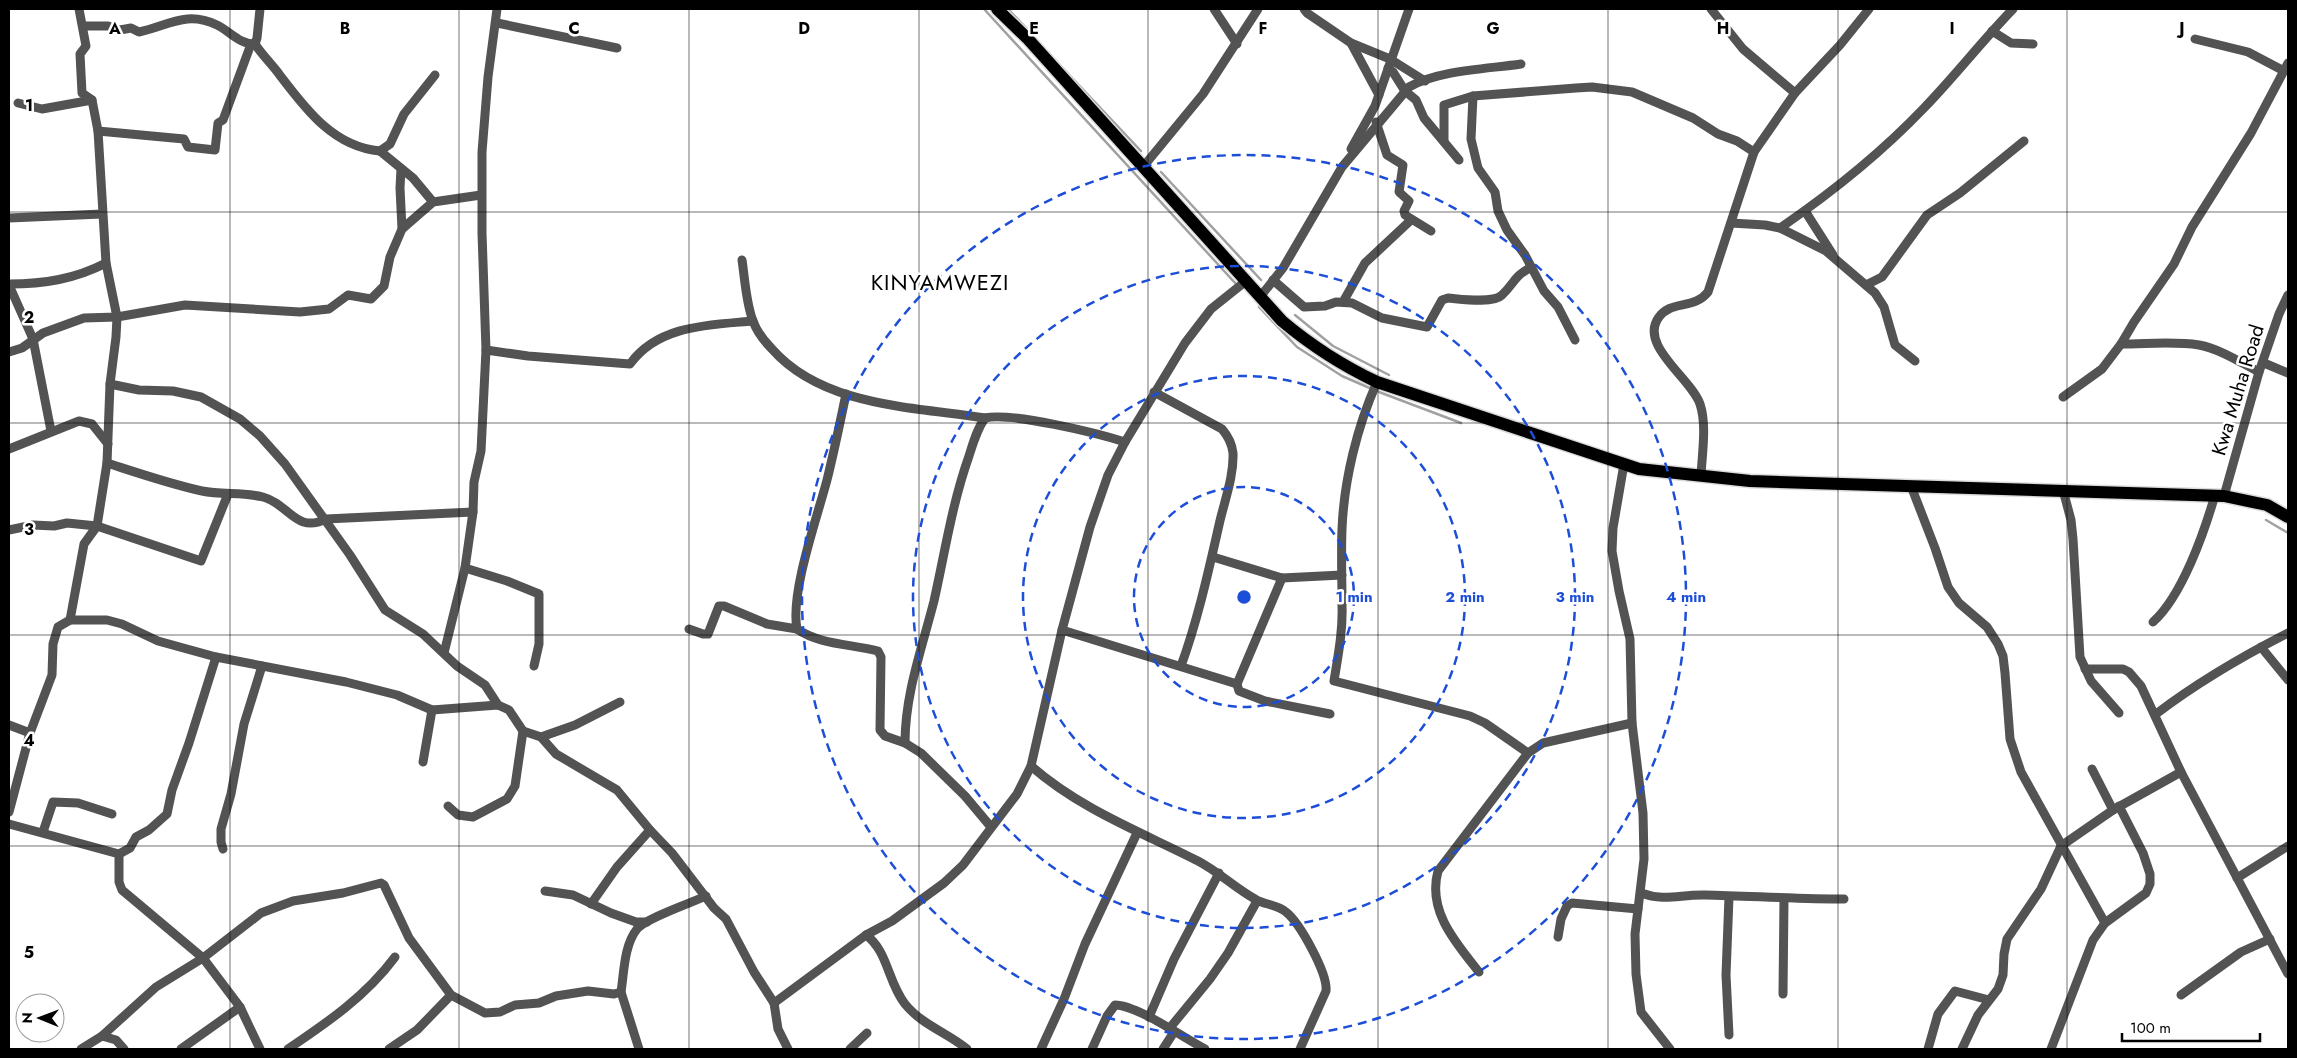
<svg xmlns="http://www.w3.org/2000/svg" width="2297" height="1058" viewBox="0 0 2297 1058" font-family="Jost,sans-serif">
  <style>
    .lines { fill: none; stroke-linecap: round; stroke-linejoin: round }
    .stream { stroke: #a1a1a1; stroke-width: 2.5 }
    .primary-casing { stroke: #dbdbdb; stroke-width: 15 }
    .minor { stroke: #535353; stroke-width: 9 }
    .primary { stroke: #000; stroke-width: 12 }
    .grid { fill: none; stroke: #000; stroke-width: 1; stroke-opacity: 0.55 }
    .ring { fill: none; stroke: #1d4ed8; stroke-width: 2.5; stroke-dasharray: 9 6 }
    .labels { text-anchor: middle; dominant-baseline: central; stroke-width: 5; stroke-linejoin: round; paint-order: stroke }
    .street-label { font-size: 20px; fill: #000; stroke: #fff }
    .quarter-label { font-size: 22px; letter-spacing: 1px; fill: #000; stroke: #fff }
    .grid-label { font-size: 16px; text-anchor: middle; font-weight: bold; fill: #000; stroke: #fff; stroke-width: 5; stroke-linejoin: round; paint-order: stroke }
    .centre { fill: #1d4ed8; stroke: #fff; stroke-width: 2.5 }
    .ring-label { font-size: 15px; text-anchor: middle; font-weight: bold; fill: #1d4ed8; stroke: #fff; stroke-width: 5; stroke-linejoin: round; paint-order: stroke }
  </style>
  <rect width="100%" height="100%" fill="#fff"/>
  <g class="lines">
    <!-- stream -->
    <g class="stream">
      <polyline points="984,9 1236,284"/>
      <polyline points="1008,9 1029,31"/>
      <polyline points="1041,45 1141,151"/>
      <polyline points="1161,172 1261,280"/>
      <polyline points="1259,307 1297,347 1342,376 1372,389"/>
      <polyline points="1295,315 1333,346 1389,375"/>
      <polyline points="1379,392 1461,423"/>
      <polyline points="2266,520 2288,533"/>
    </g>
    <!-- primary casing -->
    <g class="primary-casing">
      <path id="primary" d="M 997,9 L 1028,39 L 1282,321 C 1313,347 1341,365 1377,382 L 1639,469 L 1750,481 L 2224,496 L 2267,505 L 2288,517"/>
    </g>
    <!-- minor -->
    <g class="minor">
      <polyline points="1214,9 1237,44"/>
      <polyline points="1304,9 1307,13 1351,43 1390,59 1425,81"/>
      <polyline points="1711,9 1743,49 1795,93"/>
      <polyline points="497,23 617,48"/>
      <path d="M 83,26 L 108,26 L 120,30 L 131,28 L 139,32 C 168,26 186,10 217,25 C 231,32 239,44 255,44 L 257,38 L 260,9"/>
      <polyline points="1992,31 2011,43 2033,44"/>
      <polyline points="2195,39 2248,52 2284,71"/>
      <polyline points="1351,43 1379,95"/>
      <path d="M 255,44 C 262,55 271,63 279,74 C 305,108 333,147 380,151 L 390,144 L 404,114 L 435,75"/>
      <polyline points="1388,68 1393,72 1405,91 1416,100 1424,118 1459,160"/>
      <polyline points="1473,96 1471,139 1478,168 1495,192 1498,211 1507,230 1525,255 1544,291 1558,307 1575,340"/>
      <polyline points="18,103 42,109 92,100"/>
      <polyline points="1376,122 1387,155 1403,165 1399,192 1409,201 1404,211 1405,215 1431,231"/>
      <polyline points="98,131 184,139 188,147 215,150 218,123 223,120 251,44"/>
      <polyline points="1444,141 1444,105 1473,96 1576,88 1592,87 1632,92 1693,118 1718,134 1737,141 1754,152"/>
      <polyline points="1351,149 1375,106 1409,9"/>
      <polyline points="380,151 413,178 433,202"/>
      <polyline points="1143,167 1203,94 1258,9"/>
      <polyline points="401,169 400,188 402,229"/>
      <polyline points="1805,211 1833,255"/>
      <polyline points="9,218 102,214"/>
      <polyline points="1731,223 1765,225 1780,228 1826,251 1875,293 1884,307 1895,345 1915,361"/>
      <path d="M 1780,228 C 1831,193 1881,153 1924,108 C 1955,76 1982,41 2013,9"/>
      <path d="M 742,260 C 745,280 746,303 753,321 C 757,332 764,341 772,349 C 823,407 915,407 985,418"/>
      <path d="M 1273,280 L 1304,307 L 1325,306 L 1336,302 L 1352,303 L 1382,318 L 1427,327 L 1442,300 L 1448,298 C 1461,299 1493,304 1502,295 C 1514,284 1514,276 1530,268"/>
      <path d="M 9,284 C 44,284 75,279 106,263"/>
      <polyline points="9,285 33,339 51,431"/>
      <polyline points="1866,285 1882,277 1927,215 1960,193 2024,141"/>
      <path d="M 1260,297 L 1283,268 L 1342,167 L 1409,87 C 1439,70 1487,69 1521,64"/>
      <polyline points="1343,302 1365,263 1411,220"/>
      <path d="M 2121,344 C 2147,344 2174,341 2199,345 C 2220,349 2240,362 2259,372"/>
      <path d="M 486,350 L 528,356 L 630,364 C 658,325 709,325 753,321"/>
      <polyline points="9,352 22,348 43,333 84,318 117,317 185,305 300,312 329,309 348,295 371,299 384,286 390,257 402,229 433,202 481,195"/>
      <polyline points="2264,363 2288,373"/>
      <path d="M 1377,382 C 1357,427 1344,480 1342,529 C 1341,555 1342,580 1342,605 C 1343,631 1338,656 1334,681 L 1470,716 L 1485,723 L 1528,753"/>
      <polyline points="110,384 139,390 173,391 201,397 240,419 260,436 285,464 350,555 385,610 423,634 457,666 485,685 498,705"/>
      <path d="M 1154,392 L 1222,429 C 1228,436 1232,444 1233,453 C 1234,477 1224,502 1219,525 C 1208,573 1198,619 1181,666"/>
      <path d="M 846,394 C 840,423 834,452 827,480 C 817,518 790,593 797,629 C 820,645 852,644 878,651 L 881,657 L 880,730 L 885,736 L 905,743 L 921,753 L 965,796 L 991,827"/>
      <polyline points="2063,397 2102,369 2121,344 2134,322 2174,264 2192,227 2251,133 2288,63"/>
      <polyline points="9,449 79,421 92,424 108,444"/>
      <path d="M 107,463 C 138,473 170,484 202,491 C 222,495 243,492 263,497 C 289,504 296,534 326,519 L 473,512"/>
      <polyline points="1624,464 1613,528 1612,551 1619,591 1630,639 1632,723 1643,813 1644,859 1635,934 1636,974 1641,1012 1670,1049"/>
      <path d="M 1701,476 C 1702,454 1707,425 1700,404 C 1691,378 1638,345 1659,317 C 1671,300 1694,310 1708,292 L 1754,152 L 1795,93 L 1840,45 L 1869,9"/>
      <polyline points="1911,486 1935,548 1948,587 1959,603 1987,627 1998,644 2003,656 2005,673 2010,739 2021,772 2105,923"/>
      <polyline points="2063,490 2071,520 2073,539 2080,657 2091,681 2119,713"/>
      <polyline points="2224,496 2259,372 2279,314 2288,295"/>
      <polyline points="9,530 33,525 54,526 67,523 97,526 201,561 228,494"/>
      <polyline points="1213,557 1282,578 1342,575"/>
      <polyline points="465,568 507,581 539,594 539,644 534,666"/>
      <polyline points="1282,578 1237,684 1239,691 1265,701 1330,714"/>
      <polyline points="70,620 107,620 122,624 158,641 216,657 346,682 397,695 432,710 498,705 509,710 523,731 541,737 556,754 617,790 650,830 672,853 714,908 726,919 754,972 774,1003"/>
      <path d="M 2153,622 C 2182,596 2204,533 2215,495"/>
      <polyline points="689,629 703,634 708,634 719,606 724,606 767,624 797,629"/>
      <polyline points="1062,630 1237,684"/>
      <polyline points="2261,647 2288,680"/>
      <polyline points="444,653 465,568 473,512 474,482 481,451 486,350 482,233 482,152 488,77 497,9"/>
      <polyline points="2085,669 2123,669 2129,672 2141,686 2181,772 2288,974"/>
      <path d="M 2156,714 C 2198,682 2241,657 2288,633"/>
      <polyline points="9,725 30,733"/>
      <polyline points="541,737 575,725 620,702"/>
      <path d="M 905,743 C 905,694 922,648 934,601 C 945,552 952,504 969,456 C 973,443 977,429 985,418 C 1011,412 1097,433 1125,442"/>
      <polyline points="423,762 432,710"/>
      <path d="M 1031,766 C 1080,809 1141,832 1198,861 C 1219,872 1235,888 1255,899 C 1264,905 1277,904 1286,912 C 1300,923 1328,974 1326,991 L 1300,1049"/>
      <polyline points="2092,769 2113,810"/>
      <polyline points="448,806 458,815 473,817 507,799 515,786 523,731"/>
      <polyline points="9,812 30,733 52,675 53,644 58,627 70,620 84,544 97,526 107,463 110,384 116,337 117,317 106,263 98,131 92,100 82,93 80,54 86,46 79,9"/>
      <polyline points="9,824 119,854 119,882 122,890 203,958 240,1007 260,1049"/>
      <polyline points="43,832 53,802 78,803 112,814"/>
      <polyline points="223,849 221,842 221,829 231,794 244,724 262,666"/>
      <polyline points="119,854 130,848 136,837 149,830 167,814 172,790 189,743 216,657"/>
      <polyline points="2237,878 2288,846"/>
      <polyline points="545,891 573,895 611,913 636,922 647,922"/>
      <path d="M 1641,893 C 1665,902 1681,894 1705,895 C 1751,896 1797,899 1844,899"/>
      <polyline points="1729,897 1726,975 1729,1035"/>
      <polyline points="591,904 617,867 650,830"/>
      <path d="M 866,935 C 888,951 888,983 905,1004 C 922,1025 948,1033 967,1049"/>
      <polyline points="1558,937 1561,919 1567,906 1572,903 1638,909"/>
      <path d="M 1479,972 C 1456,943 1427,911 1438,871 L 1528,753 L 1543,743 L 1632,723"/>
      <polyline points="621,992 639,1049"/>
      <polyline points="1783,994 1784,899"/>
      <polyline points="2181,995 2241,952 2270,939"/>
      <polyline points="1149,1017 1174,959 1219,873"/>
      <polyline points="1169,1029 1210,979 1228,953 1257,901"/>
      <polyline points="102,1036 116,1040 124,1049"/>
      <polyline points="81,1049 102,1036 156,987 203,958 261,913 293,901 343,893 381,883 384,885 409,938 451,995"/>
      <polyline points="181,1049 240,1007"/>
      <path d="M 288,1049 C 328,1022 366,996 395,957"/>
      <path d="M 389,1049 L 417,1030 L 451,995 L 485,1013 L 500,1012 L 515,1005 L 539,1003 L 556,996 L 588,991 L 614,994 L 621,992 C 624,973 624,945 637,929 C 646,918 691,903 706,896"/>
      <polyline points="788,1049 778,1029 774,1003 866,935 892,921 944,883 963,865 1017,794 1031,766 1062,630 1090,527 1108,475 1125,442 1185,343 1211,309 1246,281"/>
      <polyline points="850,1049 867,1033"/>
      <polyline points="1041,1049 1064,999 1085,944 1137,833"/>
      <path d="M 1092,1049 L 1107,1016 L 1115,1005 C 1137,1005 1184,1038 1205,1049"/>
      <polyline points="1163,1049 1174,1032"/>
      <polyline points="1928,1049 1938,1014 1955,991 1989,1000"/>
      <polyline points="1962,1049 1978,1015 1998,989 2003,975 2004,954 2007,939 2041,889 2061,846 2113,810 2181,772"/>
      <polyline points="2051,1049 2093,940 2105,923 2146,893 2150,884 2150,874 2143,853 2119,806"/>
    </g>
    <!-- primary -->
    <use href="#primary" class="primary"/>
  </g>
  <!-- grid -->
  <path class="grid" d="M 230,9 L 230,1049M 459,9 L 459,1049M 689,9 L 689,1049M 919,9 L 919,1049M 1148,9 L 1148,1049M 1378,9 L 1378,1049M 1608,9 L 1608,1049M 1838,9 L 1838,1049M 2067,9 L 2067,1049M 9,212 L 2288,212M 9,423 L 2288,423M 9,635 L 2288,635M 9,846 L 2288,846"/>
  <!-- distance rings -->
  <g class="ring">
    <circle cx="1244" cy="597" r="110"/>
    <circle cx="1244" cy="597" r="221"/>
    <circle cx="1244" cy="597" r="331"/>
    <circle cx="1244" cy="597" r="442"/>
  </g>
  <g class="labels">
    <!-- street labels -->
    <g class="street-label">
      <text transform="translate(2238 390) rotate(-73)">Kwa Muha Road</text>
    </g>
    <!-- quarter labels -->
    <g class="quarter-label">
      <text x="940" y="282">KINYAMWEZI</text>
    </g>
  </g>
  <g class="grid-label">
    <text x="115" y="34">A</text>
    <text x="345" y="34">B</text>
    <text x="574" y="34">C</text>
    <text x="804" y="34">D</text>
    <text x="1034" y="34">E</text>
    <text x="1263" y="34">F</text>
    <text x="1493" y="34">G</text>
    <text x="1723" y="34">H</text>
    <text x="1952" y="34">I</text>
    <text x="2182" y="34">J</text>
    <text x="29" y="111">1</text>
    <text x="29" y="323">2</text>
    <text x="29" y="535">3</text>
    <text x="29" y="746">4</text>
    <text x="29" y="958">5</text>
  </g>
  <circle cx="1244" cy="597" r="8" class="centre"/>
  <g class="ring-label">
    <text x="1354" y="602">1 min</text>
    <text x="1465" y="602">2 min</text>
    <text x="1575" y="602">3 min</text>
    <text x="1686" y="602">4 min</text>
  </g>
  <!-- border -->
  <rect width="2297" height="1058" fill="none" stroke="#000000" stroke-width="20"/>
  <!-- north arrow -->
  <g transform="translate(40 1018) rotate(271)"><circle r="24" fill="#ffffff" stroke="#999999"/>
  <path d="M0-4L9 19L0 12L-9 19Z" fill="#000000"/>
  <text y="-8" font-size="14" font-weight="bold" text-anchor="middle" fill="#000000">N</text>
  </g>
  <!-- scale -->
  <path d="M2122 1033v8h138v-8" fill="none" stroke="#000000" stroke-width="2.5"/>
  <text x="2130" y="1033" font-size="15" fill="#000000" stroke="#ffffff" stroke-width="4" paint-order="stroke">100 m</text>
</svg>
